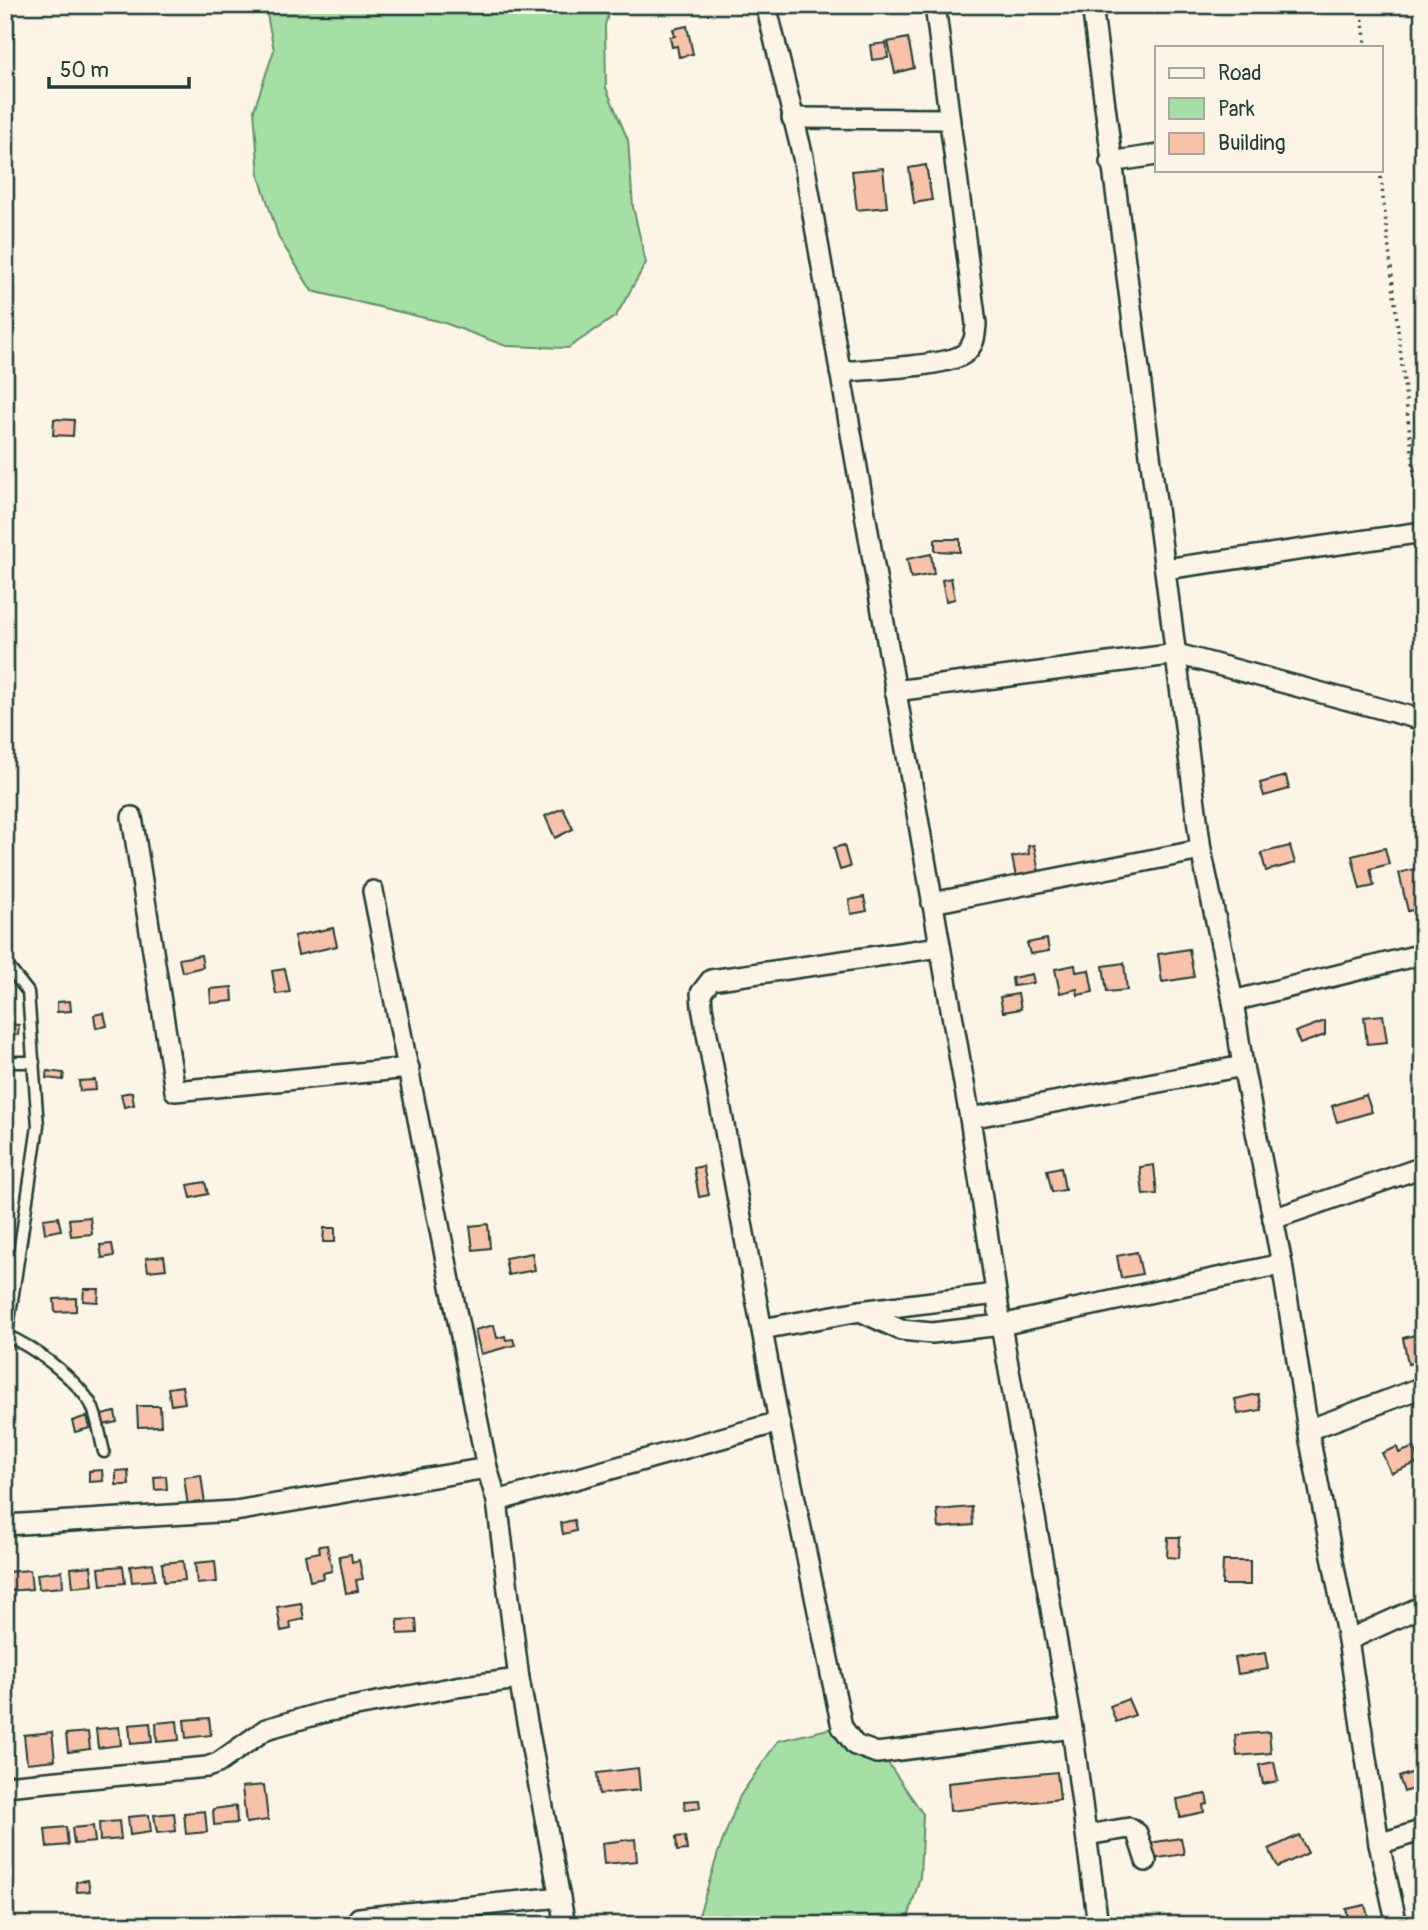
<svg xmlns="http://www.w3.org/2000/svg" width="1428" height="1930" viewBox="0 0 1428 1930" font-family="Pangolin,sans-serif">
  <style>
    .green { fill: #a6dfa5; stroke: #628e6c; stroke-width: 2 }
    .building { fill: #f7c2a9; stroke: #1f3d34; stroke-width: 2 }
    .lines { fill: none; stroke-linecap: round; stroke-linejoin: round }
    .service-casing { stroke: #1f3d34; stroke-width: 15 }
    .minor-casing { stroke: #1f3d34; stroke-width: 24 }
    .path { stroke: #1f3d34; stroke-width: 3.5; stroke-dasharray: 2 5; stroke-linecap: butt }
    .service { stroke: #fcf5e5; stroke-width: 10 }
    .minor { stroke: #fcf5e5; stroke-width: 19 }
  </style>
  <rect width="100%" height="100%" fill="#fcf5e5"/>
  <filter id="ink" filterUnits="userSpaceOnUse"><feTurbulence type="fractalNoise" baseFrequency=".0143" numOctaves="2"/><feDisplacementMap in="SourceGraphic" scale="14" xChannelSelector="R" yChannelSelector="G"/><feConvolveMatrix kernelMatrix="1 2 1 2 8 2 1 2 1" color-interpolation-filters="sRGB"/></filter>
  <g filter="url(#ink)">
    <!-- green -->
    <g class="green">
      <polygon points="265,5 611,5 605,25 606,88 628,140 633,207 646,263 616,316 568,348 506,346 442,322 312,291 279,238 259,176 254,110 274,50"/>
      <polygon points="841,1726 888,1763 923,1814 920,1877 906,1925 696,1925 718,1853 740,1796 778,1741"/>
    </g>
    <!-- building -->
    <g class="building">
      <polygon points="687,26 693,54 679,57 677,46 672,47 670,37 675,36 673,29"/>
      <polygon points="908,38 914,68 895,73 888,42"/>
      <polygon points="886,43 888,58 872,60 870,45"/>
      <polygon points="926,165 932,200 914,203 909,168"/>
      <polygon points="883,168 887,207 857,210 852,171"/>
      <polygon points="54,419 74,420 73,436 53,435"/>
      <polygon points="935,539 960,539 960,552 935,551"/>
      <polygon points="931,554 934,574 911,578 907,559"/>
      <polygon points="951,578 955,599 946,601 942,580"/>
      <polygon points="1286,776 1289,789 1264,796 1260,783"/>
      <polygon points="563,808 573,829 555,838 545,816"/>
      <polygon points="844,845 850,867 840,870 834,848"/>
      <polygon points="1034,845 1039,873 1016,877 1012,857 1029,854 1028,846"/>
      <polygon points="1290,846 1295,863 1266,871 1261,853"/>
      <polygon points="1385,848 1389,864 1370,869 1374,886 1360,889 1352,856"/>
      <polygon points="1422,867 1423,908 1408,911 1399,873"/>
      <polygon points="864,897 867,911 851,914 849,900"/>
      <polygon points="333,928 337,946 298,955 294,936"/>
      <polygon points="1047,939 1049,951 1030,954 1027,943"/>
      <polygon points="1189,949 1194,977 1162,982 1158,954"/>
      <polygon points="201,955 203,967 182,972 179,959"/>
      <polygon points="1124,963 1127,990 1107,992 1103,966"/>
      <polygon points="1075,965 1076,972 1089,970 1093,992 1078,995 1077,989 1060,993 1055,969"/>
      <polygon points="285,969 290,992 276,994 272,971"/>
      <polygon points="1032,974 1034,983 1013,986 1012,978"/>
      <polygon points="232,987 233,1001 211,1003 210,989"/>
      <polygon points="1018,994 1021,1009 1003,1012 1000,997"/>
      <polygon points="70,1001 71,1011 57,1012 57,1002"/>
      <polygon points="104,1013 107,1026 96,1028 94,1015"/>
      <polygon points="1383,1015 1387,1042 1367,1044 1364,1017"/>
      <polygon points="1325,1021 1325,1035 1300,1044 1295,1032"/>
      <polygon points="7,1024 19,1025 18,1035 6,1034"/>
      <polygon points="47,1071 64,1073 63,1080 46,1078"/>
      <polygon points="95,1080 96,1090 80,1091 79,1081"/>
      <polygon points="132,1092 134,1105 124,1107 121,1094"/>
      <polygon points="1366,1095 1372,1112 1337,1122 1332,1106"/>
      <polygon points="1154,1165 1157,1194 1143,1195 1140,1167"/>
      <polygon points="703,1166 709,1195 699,1197 694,1168"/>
      <polygon points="1061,1167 1065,1190 1052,1192 1047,1170"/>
      <polygon points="205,1182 208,1194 191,1198 188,1185"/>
      <polygon points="58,1217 61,1230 45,1233 43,1219"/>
      <polygon points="90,1217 92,1234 71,1236 69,1219"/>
      <polygon points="488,1224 490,1248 473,1250 470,1226"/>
      <polygon points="324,1228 335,1228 335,1242 323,1242"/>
      <polygon points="112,1244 114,1256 102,1258 100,1245"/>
      <polygon points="1137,1252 1142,1274 1121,1278 1117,1256"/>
      <polygon points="532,1253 535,1270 508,1275 505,1258"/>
      <polygon points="164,1256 166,1269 148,1271 146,1258"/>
      <polygon points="84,1289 99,1289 98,1302 83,1301"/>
      <polygon points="76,1298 76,1311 55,1312 54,1299"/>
      <polygon points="494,1325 497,1338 505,1336 506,1340 513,1339 515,1345 481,1354 475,1330"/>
      <polygon points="1415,1335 1421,1362 1408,1364 1403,1338"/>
      <polygon points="182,1386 185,1403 171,1405 168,1388"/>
      <polygon points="1258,1394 1261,1410 1238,1414 1235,1399"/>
      <polygon points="137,1406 160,1406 161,1426 138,1427"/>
      <polygon points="115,1412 117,1422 103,1425 102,1415"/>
      <polygon points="87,1416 90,1428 75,1432 72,1421"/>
      <polygon points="1397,1447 1399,1453 1414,1447 1420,1462 1391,1473 1382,1453"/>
      <polygon points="102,1470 103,1481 89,1482 89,1471"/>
      <polygon points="128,1470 129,1485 116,1485 116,1471"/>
      <polygon points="201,1475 205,1505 188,1507 184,1477"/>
      <polygon points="166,1476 167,1489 155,1490 154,1477"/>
      <polygon points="972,1507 973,1525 939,1528 937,1510"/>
      <polygon points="574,1520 576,1531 563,1534 561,1523"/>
      <polygon points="1168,1537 1180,1537 1179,1558 1167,1557"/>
      <polygon points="327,1545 332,1571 323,1573 324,1578 310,1581 305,1555 320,1552 319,1546"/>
      <polygon points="351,1554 352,1562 359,1560 363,1579 356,1580 358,1591 346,1593 339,1556"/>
      <polygon points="183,1561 185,1580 164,1582 162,1563"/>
      <polygon points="215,1561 217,1582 197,1584 195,1563"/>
      <polygon points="1223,1561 1250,1561 1250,1585 1222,1585"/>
      <polygon points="153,1563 155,1580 132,1582 130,1566"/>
      <polygon points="91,1566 93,1585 73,1587 71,1568"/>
      <polygon points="123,1566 125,1583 101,1585 99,1568"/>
      <polygon points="30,1570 32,1589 8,1591 6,1572"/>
      <polygon points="62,1571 63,1587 39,1589 37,1574"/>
      <polygon points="301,1603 304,1619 290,1622 291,1629 281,1631 277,1607"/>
      <polygon points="416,1619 417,1633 398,1634 398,1620"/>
      <polygon points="1265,1653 1268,1669 1238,1674 1235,1658"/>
      <polygon points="1128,1699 1135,1715 1116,1722 1110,1706"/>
      <polygon points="209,1718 211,1735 186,1738 184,1720"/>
      <polygon points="177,1721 179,1740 157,1742 156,1723"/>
      <polygon points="150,1723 152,1742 131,1744 129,1725"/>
      <polygon points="119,1727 121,1745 98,1748 96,1729"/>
      <polygon points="52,1732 55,1760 27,1763 24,1735"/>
      <polygon points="88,1732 90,1749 68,1752 66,1734"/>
      <polygon points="1269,1732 1271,1753 1237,1756 1235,1735"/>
      <polygon points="1274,1762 1278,1781 1263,1784 1259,1765"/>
      <polygon points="638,1768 640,1790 599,1794 597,1773"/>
      <polygon points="1423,1769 1423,1785 1404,1792 1399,1777"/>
      <polygon points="1057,1772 1060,1799 950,1811 948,1783"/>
      <polygon points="264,1785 268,1820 246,1823 242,1787"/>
      <polygon points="1206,1794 1208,1804 1203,1805 1204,1812 1180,1817 1177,1799"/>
      <polygon points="699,1800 700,1808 685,1810 684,1801"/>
      <polygon points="236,1806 237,1823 214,1825 213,1809"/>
      <polygon points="205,1811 207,1832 186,1834 184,1813"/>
      <polygon points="174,1813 176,1831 157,1833 154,1815"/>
      <polygon points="149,1815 151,1832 130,1835 128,1817"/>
      <polygon points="119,1821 121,1839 100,1841 99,1823"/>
      <polygon points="93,1826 95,1842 74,1844 72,1828"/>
      <polygon points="66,1827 68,1845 47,1847 45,1829"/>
      <polygon points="1299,1835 1308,1853 1278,1867 1269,1849"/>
      <polygon points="685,1836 687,1850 677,1851 676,1837"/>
      <polygon points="1181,1838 1184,1854 1152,1859 1149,1843"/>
      <polygon points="635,1839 637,1861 604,1864 602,1843"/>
      <polygon points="88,1880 90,1891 77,1892 76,1882"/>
      <polygon points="1365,1905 1370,1924 1350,1925 1346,1909"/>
    </g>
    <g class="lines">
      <!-- service casing -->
      <g class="service-casing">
        <g id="service">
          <polyline points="5,963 28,992 38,1126 7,1334"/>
          <polyline points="5,1062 34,1062"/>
          <path d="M 5,1335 C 33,1346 75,1378 91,1404 C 98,1417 100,1438 104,1452"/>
        </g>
      </g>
      <!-- minor casing -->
      <g class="minor-casing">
        <g id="minor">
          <polyline points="766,5 803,157 970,1118 1001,1325 1072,1728 1098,1925"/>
          <polyline points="1092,5 1201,850 1233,1001 1243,1066 1282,1264 1308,1430 1348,1640 1379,1844 1397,1925"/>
          <polyline points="792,118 949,119"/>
          <polyline points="1110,162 1157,155"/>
          <path d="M 840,372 C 865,369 950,367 965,353 C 975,344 975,336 976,324 L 935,5"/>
          <polyline points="1165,569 1423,532"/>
          <polyline points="895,691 1177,654 1423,720"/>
          <polyline points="132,817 175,1091 409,1068"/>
          <polyline points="373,891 487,1468 497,1501 519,1679 565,1925"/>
          <polyline points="932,903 1201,850"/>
          <polyline points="940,947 711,980 701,993 702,1007 779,1422 842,1727 855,1745 877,1753 1072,1728"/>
          <polyline points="1233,1001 1423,954"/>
          <polyline points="970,1118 1243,1066"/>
          <polyline points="1273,1219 1423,1167"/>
          <polyline points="860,1311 901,1330 932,1333 1001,1325 1282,1264"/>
          <polyline points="762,1329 860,1311 996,1294"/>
          <polyline points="1308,1430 1423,1387"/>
          <polyline points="497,1501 779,1422"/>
          <polyline points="5,1525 235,1511 487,1468"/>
          <polyline points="1348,1640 1423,1606"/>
          <polyline points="5,1786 207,1767 218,1763 266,1729 325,1712 456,1687 519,1679"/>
          <polyline points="1087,1835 1129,1828 1137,1833 1146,1861"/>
          <polyline points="1379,1844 1423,1830"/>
          <polyline points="359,1918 560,1897"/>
        </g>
      </g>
      <!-- path -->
      <g class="path">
        <polyline points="1361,5 1366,47"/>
        <polyline points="1380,170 1419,515"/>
      </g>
      <!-- service -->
      <use href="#service" class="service"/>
      <!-- minor -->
      <use href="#minor" class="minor"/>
    </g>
  </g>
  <!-- margin -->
  <rect width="1428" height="1930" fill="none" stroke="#fcf5e5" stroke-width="28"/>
  <rect x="14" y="14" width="1400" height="1902" fill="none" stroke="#1f3d34" stroke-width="2.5" filter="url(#ink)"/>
  <!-- legend -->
  <rect x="1155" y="46" width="228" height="126" fill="#fcf5e5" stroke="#a4ab9e" stroke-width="2"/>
  <rect x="1169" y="68" width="35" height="10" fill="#fcf5e5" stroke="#a4ab9e" stroke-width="2"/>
  <text x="1218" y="80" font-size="21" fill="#1f3d34">Road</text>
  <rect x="1169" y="98" width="35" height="21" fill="#a6dfa5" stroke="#a4ab9e" stroke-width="2"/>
  <text x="1218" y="116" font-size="21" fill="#1f3d34">Park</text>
  <rect x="1169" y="133" width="35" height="21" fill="#f7c2a9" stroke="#a4ab9e" stroke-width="2"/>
  <text x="1218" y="150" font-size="21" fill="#1f3d34">Building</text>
  <!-- scale -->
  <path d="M49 77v10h140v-10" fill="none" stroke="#1f3d34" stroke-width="3.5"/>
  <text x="60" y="77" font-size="21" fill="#1f3d34" stroke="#fcf5e5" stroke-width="5" paint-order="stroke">50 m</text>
</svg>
